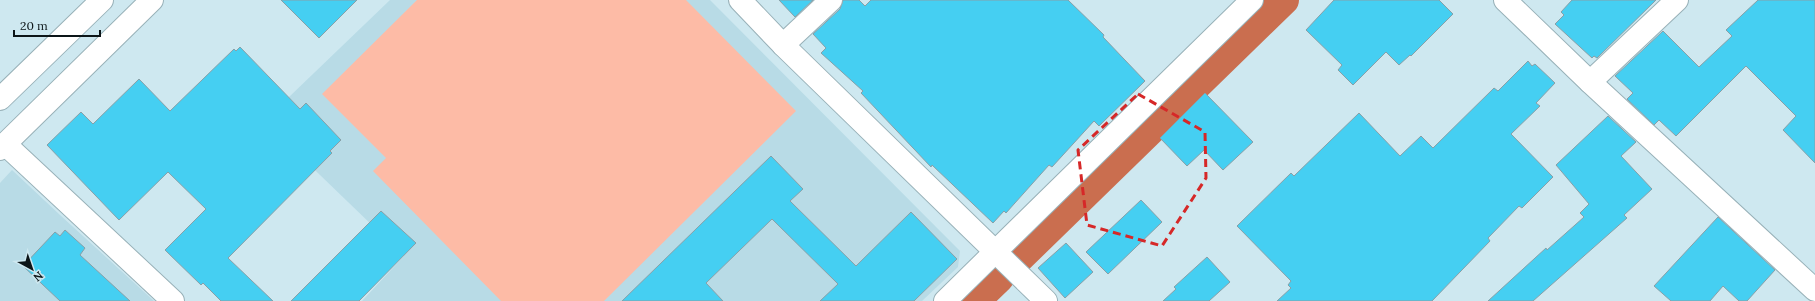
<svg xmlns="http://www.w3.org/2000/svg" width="1815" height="301" viewBox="0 0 1815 301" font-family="Lora,serif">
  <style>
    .built { fill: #b8dbe6 }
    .green { fill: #fdbba6 }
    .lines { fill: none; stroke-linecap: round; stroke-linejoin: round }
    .canal { stroke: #ca6e4f; stroke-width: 30 }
    .building { fill: #45cff2; stroke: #87a0a8 }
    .minor-casing { stroke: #98b1b8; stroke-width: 24 }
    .tertiary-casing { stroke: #98b1b8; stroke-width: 24 }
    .minor { stroke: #fff; stroke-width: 22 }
    .tertiary { stroke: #fff; stroke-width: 22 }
    .marked { fill: none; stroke: #d62828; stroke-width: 3; stroke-dasharray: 8 5; stroke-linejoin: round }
  </style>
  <rect width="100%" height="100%" fill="#cee8f0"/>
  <!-- built -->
  <g class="built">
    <polygon points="390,0 710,0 960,251 958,267 922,301 362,301 404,256 264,121"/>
    <polygon points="12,170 60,215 154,301 0,301 0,183"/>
  </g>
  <!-- green -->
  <polygon class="green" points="417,0 686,0 796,111 604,301 501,301 373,171 386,158 322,94"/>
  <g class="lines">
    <!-- canal -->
    <g class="canal">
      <polyline points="1019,258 1284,0"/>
      <polyline points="975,301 999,278"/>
    </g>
  </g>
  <!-- building -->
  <g class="building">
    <polygon points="281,0 357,0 319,38"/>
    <polygon points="779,0 813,0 795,17"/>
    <polygon points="843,0 859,0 865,6 871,0 1068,0 1104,35 1103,37 1145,81 1099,126 1094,121 1052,167 1049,165 1006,213 1004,211 993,223 932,165 931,167 861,93 863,91 821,53 826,48 813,34 840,9"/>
    <polygon points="1334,0 1439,0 1453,14 1411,56 1410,55 1399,65 1386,52 1353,85 1338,70 1342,65 1306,30"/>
    <polygon points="1572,0 1656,0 1597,58 1594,56 1592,58 1555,24 1564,15 1561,12"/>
    <polygon points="1758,0 1815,0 1815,163 1783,130 1796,116 1746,66 1676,136 1659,120 1654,125 1627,99 1633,93 1615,76 1663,31 1699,67 1732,36 1726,30"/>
    <polygon points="240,47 300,109 306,103 341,140 330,151 332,153 228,258 273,301 221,301 203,283 201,285 165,250 206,209 168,172 119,220 47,145 81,112 93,124 139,79 170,111 234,49 236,51"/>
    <polygon points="1528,61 1532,66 1535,64 1555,83 1536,103 1540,106 1511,134 1553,177 1522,208 1519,206 1488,238 1490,241 1432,301 1277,301 1291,288 1288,285 1291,281 1237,226 1291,173 1294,176 1359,113 1400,156 1421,136 1433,148 1494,88 1498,91"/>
    <polygon points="1205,93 1253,142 1223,170 1204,150 1187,166 1160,138"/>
    <polygon points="1608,116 1636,142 1621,156 1652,189 1624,215 1627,218 1533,301 1488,301 1546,248 1547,250 1584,217 1580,213 1589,204 1556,165"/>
    <polygon points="771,156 803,189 790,201 856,266 911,212 957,259 914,301 820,301 838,284 772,219 706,283 723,301 622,301"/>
    <polygon points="1141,200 1162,222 1108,274 1086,252"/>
    <polygon points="381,211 416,243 359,301 291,301"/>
    <polygon points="1718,217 1775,270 1747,301 1739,301 1723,286 1710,301 1671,301 1654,286"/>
    <polygon points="65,230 85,248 80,255 130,301 60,301 23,266 55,232 60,236"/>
    <polygon points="1066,243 1093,272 1065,298 1038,268"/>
    <polygon points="1207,257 1230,282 1209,301 1163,301 1176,289 1174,287"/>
  </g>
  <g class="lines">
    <!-- minor casing -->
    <g class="minor-casing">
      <g id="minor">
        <polyline points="740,0 783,45 1046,301"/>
        <polyline points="1505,0 1590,82 1815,290"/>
        <polyline points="783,45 831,0"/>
        <polyline points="1590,82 1677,0"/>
        <polyline points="5,144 173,301"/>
      </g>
    </g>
    <!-- tertiary casing -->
    <g class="tertiary-casing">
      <g id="tertiary">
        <polyline points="0,99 102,0"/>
        <polyline points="0,149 152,0"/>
        <polyline points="945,301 1252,0"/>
      </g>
    </g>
    <!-- minor -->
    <use href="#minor" class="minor"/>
    <!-- tertiary -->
    <use href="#tertiary" class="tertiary"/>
  </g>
  <!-- marked area -->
  <path class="marked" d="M 1138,94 L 1205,132 L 1206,178 L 1162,246 L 1087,225 L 1078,150 Z"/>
  <!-- north arrow -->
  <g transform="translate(32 269) rotate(140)" stroke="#cee8f0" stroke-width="3" paint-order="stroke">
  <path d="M0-3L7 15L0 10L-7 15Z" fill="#0c1518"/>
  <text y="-6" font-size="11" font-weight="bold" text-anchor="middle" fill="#0c1518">N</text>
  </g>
  <!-- scale -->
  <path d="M14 30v6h86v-6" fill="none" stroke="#0c1518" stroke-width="2"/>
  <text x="20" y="30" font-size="12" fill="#0c1518" stroke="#cee8f0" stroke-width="3" paint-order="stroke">20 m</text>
</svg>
